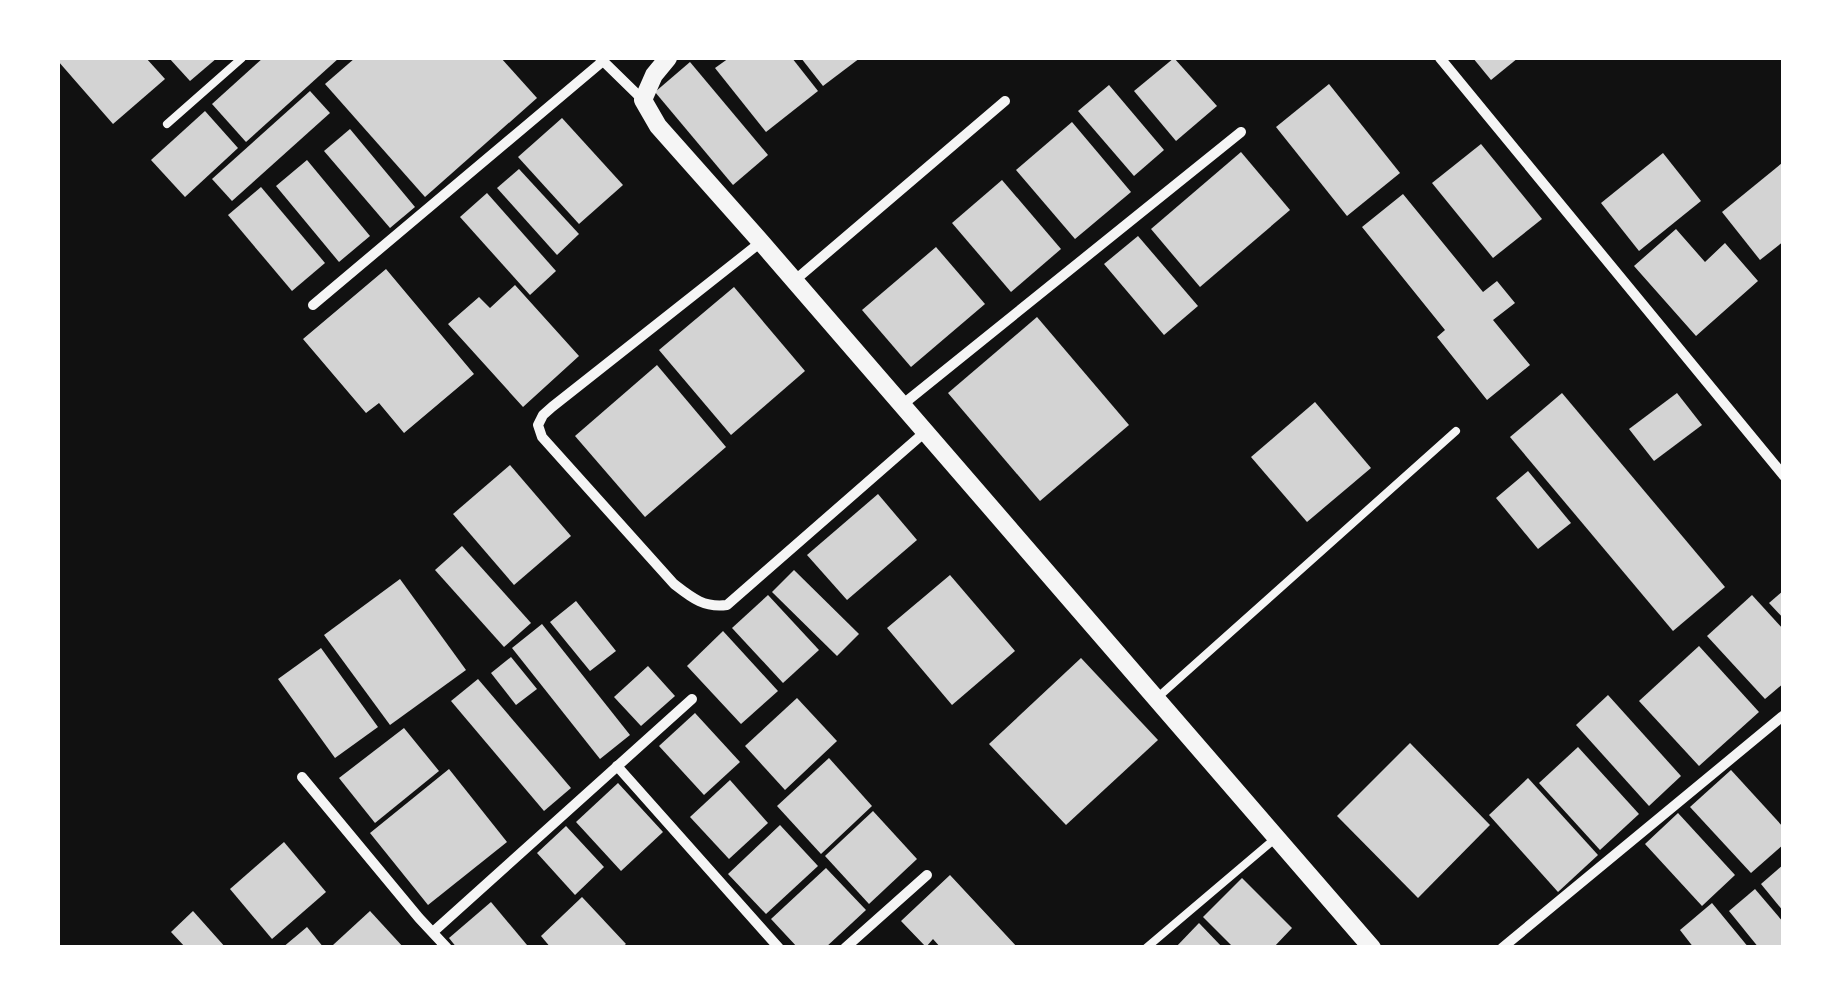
<svg xmlns="http://www.w3.org/2000/svg" width="1841" height="1005" viewBox="0 0 1841 1005" font-family="Rubik,sans-serif">
  <style>
    .building { fill: #d3d3d3 }
    .lines { fill: none; stroke-linecap: round; stroke-linejoin: round }
    .service { stroke: #f5f5f5; stroke-width: 8 }
    .minor { stroke: #f5f5f5; stroke-width: 10 }
    .tertiary { stroke: #f5f5f5; stroke-width: 18 }
  </style>
  <rect width="100%" height="100%" fill="#111"/>
  <!-- building -->
  <g class="building">
    <polygon points="58,58 146,58 165,79 113,124 58,61"/>
    <polygon points="169,58 217,58 190,81"/>
    <polygon points="263,58 339,58 246,142 212,104"/>
    <polygon points="355,58 501,58 537,98 425,197 325,84"/>
    <polygon points="729,58 792,58 818,91 766,132 715,68"/>
    <polygon points="801,58 860,58 823,86"/>
    <polygon points="1174,58 1217,106 1176,141 1134,91"/>
    <polygon points="1473,58 1518,58 1491,80"/>
    <polygon points="690,62 768,155 733,185 655,92"/>
    <polygon points="1329,84 1400,173 1347,216 1276,127"/>
    <polygon points="1109,85 1164,150 1134,176 1078,111"/>
    <polygon points="310,91 330,113 232,201 212,179"/>
    <polygon points="205,111 238,148 185,197 151,160"/>
    <polygon points="562,118 623,185 579,224 518,157"/>
    <polygon points="1072,122 1131,192 1075,239 1016,170"/>
    <polygon points="350,129 415,207 390,228 324,151"/>
    <polygon points="1481,144 1542,219 1493,258 1432,183"/>
    <polygon points="1241,152 1290,210 1200,287 1151,229"/>
    <polygon points="1663,153 1701,201 1639,251 1601,203"/>
    <polygon points="307,160 370,236 339,262 276,186"/>
    <polygon points="1782,163 1784,241 1760,260 1722,212"/>
    <polygon points="519,169 579,234 557,255 497,188"/>
    <polygon points="1002,180 1061,249 1011,292 952,223"/>
    <polygon points="261,187 325,263 292,291 228,215"/>
    <polygon points="487,193 556,271 530,295 460,217"/>
    <polygon points="1403,194 1483,292 1497,281 1515,303 1493,320 1530,365 1487,400 1437,337 1445,330 1362,227"/>
    <polygon points="1676,229 1705,262 1725,243 1758,281 1696,336 1634,266"/>
    <polygon points="1138,236 1198,306 1164,335 1104,264"/>
    <polygon points="936,247 985,304 911,367 862,310"/>
    <polygon points="386,269 474,374 404,433 379,403 366,413 303,339"/>
    <polygon points="515,285 579,356 523,407 448,324 479,297 490,308"/>
    <polygon points="734,287 805,371 731,435 659,350"/>
    <polygon points="1037,317 1129,425 1040,501 948,393"/>
    <polygon points="657,365 726,447 645,517 575,436"/>
    <polygon points="1562,393 1725,587 1673,631 1510,437"/>
    <polygon points="1677,393 1702,425 1654,461 1629,429"/>
    <polygon points="1315,402 1371,468 1307,522 1251,457"/>
    <polygon points="510,465 571,536 514,585 453,514"/>
    <polygon points="1528,471 1571,523 1538,549 1496,498"/>
    <polygon points="878,494 917,540 847,600 807,555"/>
    <polygon points="462,546 531,623 504,647 435,570"/>
    <polygon points="794,570 859,634 837,656 772,592"/>
    <polygon points="950,575 1015,651 952,705 887,628"/>
    <polygon points="400,579 466,670 390,725 324,635"/>
    <polygon points="1784,590 1784,619 1769,603"/>
    <polygon points="768,595 819,650 783,683 732,628"/>
    <polygon points="1752,595 1784,630 1784,683 1765,699 1707,636"/>
    <polygon points="576,601 616,651 590,671 550,622"/>
    <polygon points="542,624 630,735 600,759 512,648"/>
    <polygon points="723,631 778,691 741,724 687,666"/>
    <polygon points="1699,646 1759,712 1699,766 1639,701"/>
    <polygon points="321,648 378,727 335,758 278,679"/>
    <polygon points="511,657 537,689 516,705 491,673"/>
    <polygon points="1081,658 1158,740 1066,825 989,744"/>
    <polygon points="648,666 675,696 641,726 614,697"/>
    <polygon points="478,679 571,788 544,811 451,701"/>
    <polygon points="1608,695 1681,776 1649,806 1576,725"/>
    <polygon points="797,698 837,741 785,790 745,746"/>
    <polygon points="695,713 740,762 704,795 659,746"/>
    <polygon points="404,728 439,771 375,823 339,778"/>
    <polygon points="1410,743 1490,825 1418,898 1337,816"/>
    <polygon points="1578,747 1639,814 1600,850 1539,783"/>
    <polygon points="829,758 872,806 821,854 777,806"/>
    <polygon points="449,769 507,842 428,905 370,833"/>
    <polygon points="1731,770 1784,828 1784,844 1751,873 1690,807"/>
    <polygon points="1528,778 1598,855 1558,892 1489,815"/>
    <polygon points="730,780 768,823 729,859 690,817"/>
    <polygon points="618,783 663,832 621,871 576,822"/>
    <polygon points="873,811 917,859 869,904 825,856"/>
    <polygon points="1678,813 1735,875 1702,906 1645,844"/>
    <polygon points="780,825 818,866 766,914 728,874"/>
    <polygon points="566,826 604,867 575,895 537,853"/>
    <polygon points="284,842 326,892 272,939 230,889"/>
    <polygon points="1784,864 1784,912 1761,884"/>
    <polygon points="826,868 866,910 825,948 798,948 771,919"/>
    <polygon points="950,875 1018,948 941,948 933,939 926,947 901,921"/>
    <polygon points="1242,878 1292,928 1273,948 1234,948 1203,917"/>
    <polygon points="1755,889 1784,923 1784,948 1759,948 1729,911"/>
    <polygon points="582,897 626,944 621,948 551,948 541,936"/>
    <polygon points="491,902 527,945 524,948 457,948 449,938"/>
    <polygon points="1712,903 1749,948 1694,948 1680,930"/>
    <polygon points="193,911 226,948 186,948 171,932"/>
    <polygon points="370,911 404,948 335,948 333,945"/>
    <polygon points="1199,923 1223,948 1175,948"/>
    <polygon points="307,927 324,948 282,948"/>
  </g>
  <g class="lines">
    <!-- service -->
    <g class="service">
      <polyline points="167,124 242,58"/>
      <polyline points="1157,698 1456,431"/>
      <polyline points="1146,948 1277,837"/>
    </g>
    <!-- minor -->
    <g class="minor">
      <polyline points="600,58 643,100"/>
      <polyline points="1440,58 1784,476"/>
      <path d="M 761,242 L 552,407 L 543,415 L 538,425 L 542,437 L 674,584 C 692,598 704,608 727,605 L 925,432"/>
      <polyline points="794,281 1005,101"/>
      <polyline points="313,305 603,61"/>
      <polyline points="902,405 1241,132"/>
      <polyline points="617,766 779,948"/>
      <polyline points="302,777 419,918 447,948"/>
      <polyline points="433,932 692,699"/>
      <polyline points="845,948 927,875"/>
      <polyline points="1502,948 1784,715"/>
    </g>
    <!-- tertiary -->
    <polyline class="tertiary" points="668,58 654,75 643,100 658,126 761,242 1372,948"/>
  </g>
  <!-- border -->
  <rect width="1841" height="1005" fill="none" stroke="#ffffff" stroke-width="120"/>
</svg>
